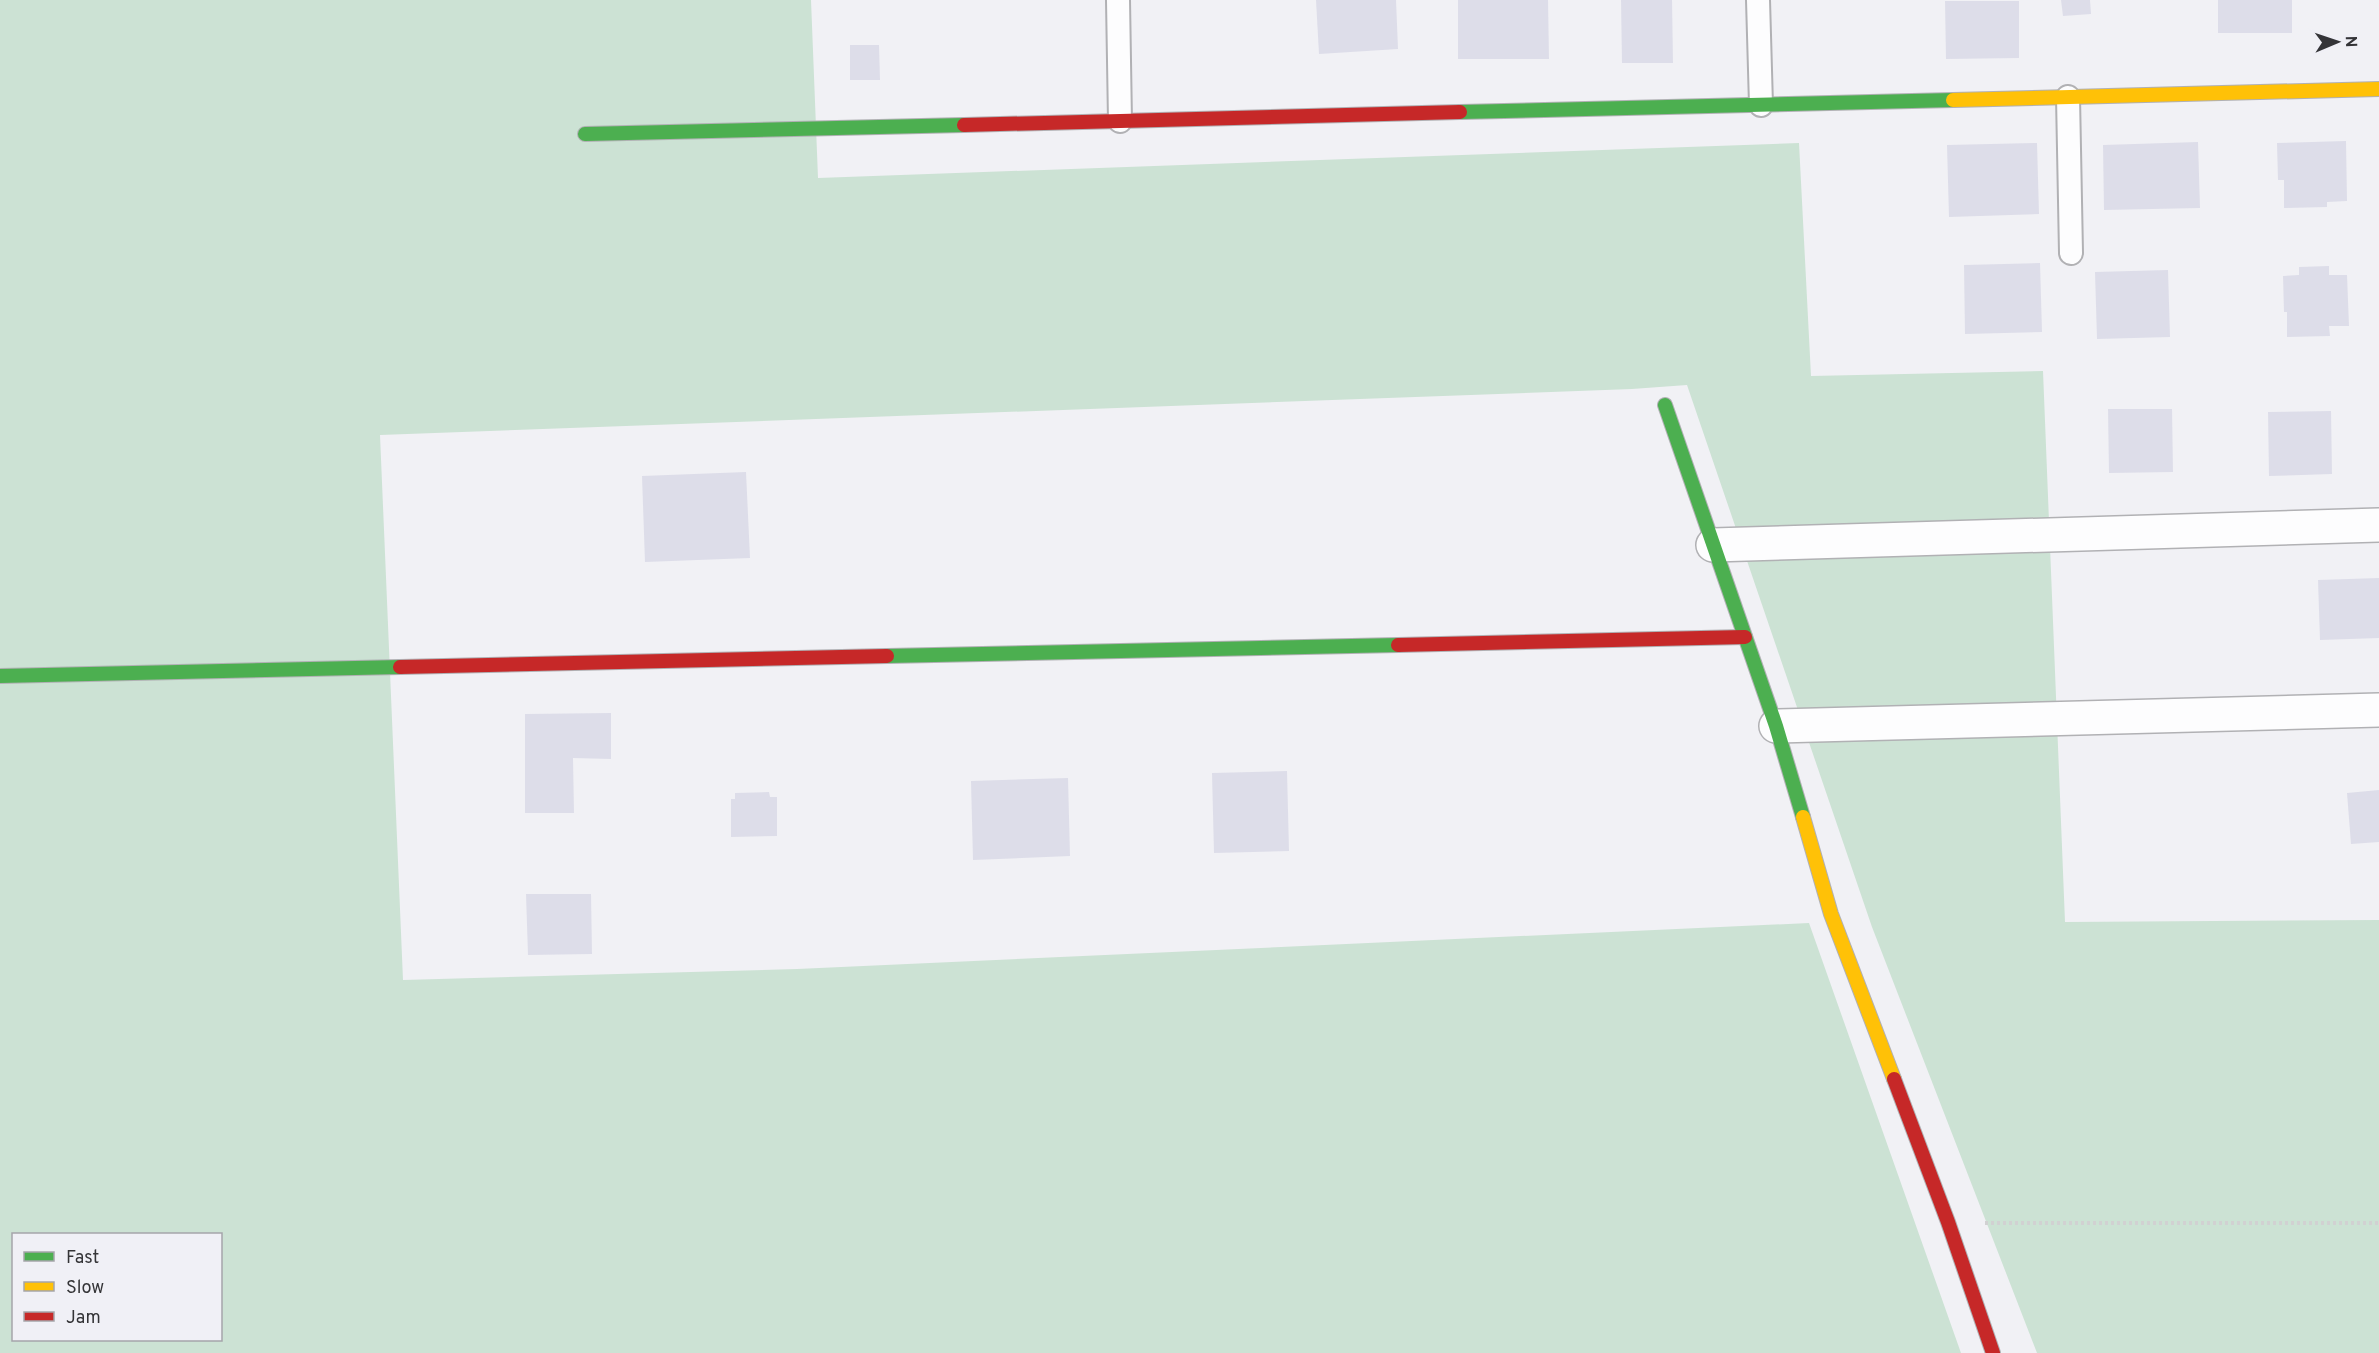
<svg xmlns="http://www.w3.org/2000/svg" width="2379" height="1353" viewBox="0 0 2379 1353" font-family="Overpass,sans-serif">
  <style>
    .green { fill: #cce2d4; fill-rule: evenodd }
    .building { fill: #dddde9 }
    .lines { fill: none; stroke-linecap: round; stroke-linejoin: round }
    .lane-casing { stroke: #b1b1b4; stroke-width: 26 }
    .street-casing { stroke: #b1b1b4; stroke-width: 36 }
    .fast-casing { stroke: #b1b1b4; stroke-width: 16 }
    .slow-casing { stroke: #b1b1b4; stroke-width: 16 }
    .jam-casing { stroke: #b1b1b4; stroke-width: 16 }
    .path { stroke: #d1d1d2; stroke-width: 4; stroke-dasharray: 3 3; stroke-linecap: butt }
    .lane { stroke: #fdfdfe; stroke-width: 22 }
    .street { stroke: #fdfdfe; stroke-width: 33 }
    .fast { stroke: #4caf50; stroke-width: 14 }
    .slow { stroke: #ffc107; stroke-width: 14 }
    .jam { stroke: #c62828; stroke-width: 14 }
  </style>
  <rect width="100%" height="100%" fill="#f1f1f5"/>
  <!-- green -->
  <path class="green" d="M 0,0 L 811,0 L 818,178 L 1799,143 L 1811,376 L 2043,371 L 2065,922 L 2379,920 L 2379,1353 L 2037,1353 L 1872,927 L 1687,385 L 1632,389 L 380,435 L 403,980 L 797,969 L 1809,923 L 1961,1353 L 0,1353 ZM 14,1234 L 220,1234 L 220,1340 L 14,1340 Z"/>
  <!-- building -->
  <g class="building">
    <polygon points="1316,0 1396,0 1398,49 1319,54"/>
    <polygon points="1458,0 1548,0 1549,59 1458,59"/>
    <polygon points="1621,0 1672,0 1673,63 1622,63"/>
    <polygon points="2061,0 2090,0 2091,14 2063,16"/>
    <rect x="2218" y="0" width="74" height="33"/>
    <polygon points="1945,1 2019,1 2019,58 1946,59"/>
    <polygon points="850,45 879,45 880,80 850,80"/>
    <polygon points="2346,141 2347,201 2327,202 2327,207 2284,208 2284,180 2278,180 2277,143"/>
    <polygon points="2198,142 2200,208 2104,210 2103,145"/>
    <polygon points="2037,143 2039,214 1949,217 1947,145"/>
    <polygon points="2040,263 2042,332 1965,334 1964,265"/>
    <polygon points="2329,266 2329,275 2347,275 2349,326 2329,326 2330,336 2287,337 2287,312 2284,312 2283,276 2299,275 2299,267"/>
    <polygon points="2168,270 2170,337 2097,339 2095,272"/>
    <polygon points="2108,409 2172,409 2173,472 2109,473"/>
    <polygon points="2331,411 2332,474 2269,476 2268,412"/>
    <polygon points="746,472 750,558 645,562 642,476"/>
    <polygon points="2379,578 2379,638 2320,640 2318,580"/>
    <polygon points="611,713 611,759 573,758 574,813 525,813 525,714"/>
    <polygon points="1287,771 1289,851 1214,853 1212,773"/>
    <polygon points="1068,778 1070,856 973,860 971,781"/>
    <polygon points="2379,790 2379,842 2351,844 2347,793"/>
    <polygon points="769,792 770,797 777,797 777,836 731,837 731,799 735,799 735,793"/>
    <polygon points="526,894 591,894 592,954 528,955"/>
  </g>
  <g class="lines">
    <!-- lane casing -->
    <g class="lane-casing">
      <g id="lane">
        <polyline points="1118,0 1120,121"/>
        <polyline points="1758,0 1761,105"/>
        <polyline points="2068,97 2071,253"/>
      </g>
    </g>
    <!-- street casing -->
    <g class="street-casing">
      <g id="street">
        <polyline points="1713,545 2379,525"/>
        <polyline points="1776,726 2379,710"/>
      </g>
    </g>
    <!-- fast casing -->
    <g class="fast-casing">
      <g id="fast">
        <polyline points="1460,112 1953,100"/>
        <polyline points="585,134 964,125"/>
        <polyline points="1665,405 1776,726 1803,817"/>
        <polyline points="887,656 1398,645"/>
        <polyline points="0,676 400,667"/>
      </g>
    </g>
    <!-- slow casing -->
    <g class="slow-casing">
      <g id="slow">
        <polyline points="1953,100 2379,89"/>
        <polyline points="1803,817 1831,914 1894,1079"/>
      </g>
    </g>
    <!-- jam casing -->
    <g class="jam-casing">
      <g id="jam">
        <polyline points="964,125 1460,112"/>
        <polyline points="1398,645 1745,637"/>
        <polyline points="400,667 887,656"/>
        <polyline points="1894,1079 1948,1222 1993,1353"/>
      </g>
    </g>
    <!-- path -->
    <polyline class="path" points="1985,1223 2379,1223"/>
    <!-- lane -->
    <use href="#lane" class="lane"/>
    <!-- street -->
    <use href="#street" class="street"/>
    <!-- fast -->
    <use href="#fast" class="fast"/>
    <!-- slow -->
    <use href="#slow" class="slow"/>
    <!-- jam -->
    <use href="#jam" class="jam"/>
  </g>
  <!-- legend -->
  <rect x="12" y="1233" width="210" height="108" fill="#f0f0f6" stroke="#a5a5aa" stroke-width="1.5"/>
  <rect x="24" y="1252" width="30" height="9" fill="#4caf50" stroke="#a5a5aa" stroke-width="1.5"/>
  <text x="66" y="1263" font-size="18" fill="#343437">Fast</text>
  <rect x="24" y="1282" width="30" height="9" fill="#ffc107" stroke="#a5a5aa" stroke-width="1.5"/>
  <text x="66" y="1293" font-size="18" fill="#343437">Slow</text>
  <rect x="24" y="1312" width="30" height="9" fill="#c62828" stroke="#a5a5aa" stroke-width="1.5"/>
  <text x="66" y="1323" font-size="18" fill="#343437">Jam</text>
  <!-- north arrow -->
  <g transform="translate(2337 42) rotate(88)" stroke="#f0f0f6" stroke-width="4.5" paint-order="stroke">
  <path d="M0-4.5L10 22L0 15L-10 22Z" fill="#343437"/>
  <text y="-9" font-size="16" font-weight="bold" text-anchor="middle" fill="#343437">N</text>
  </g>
</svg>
